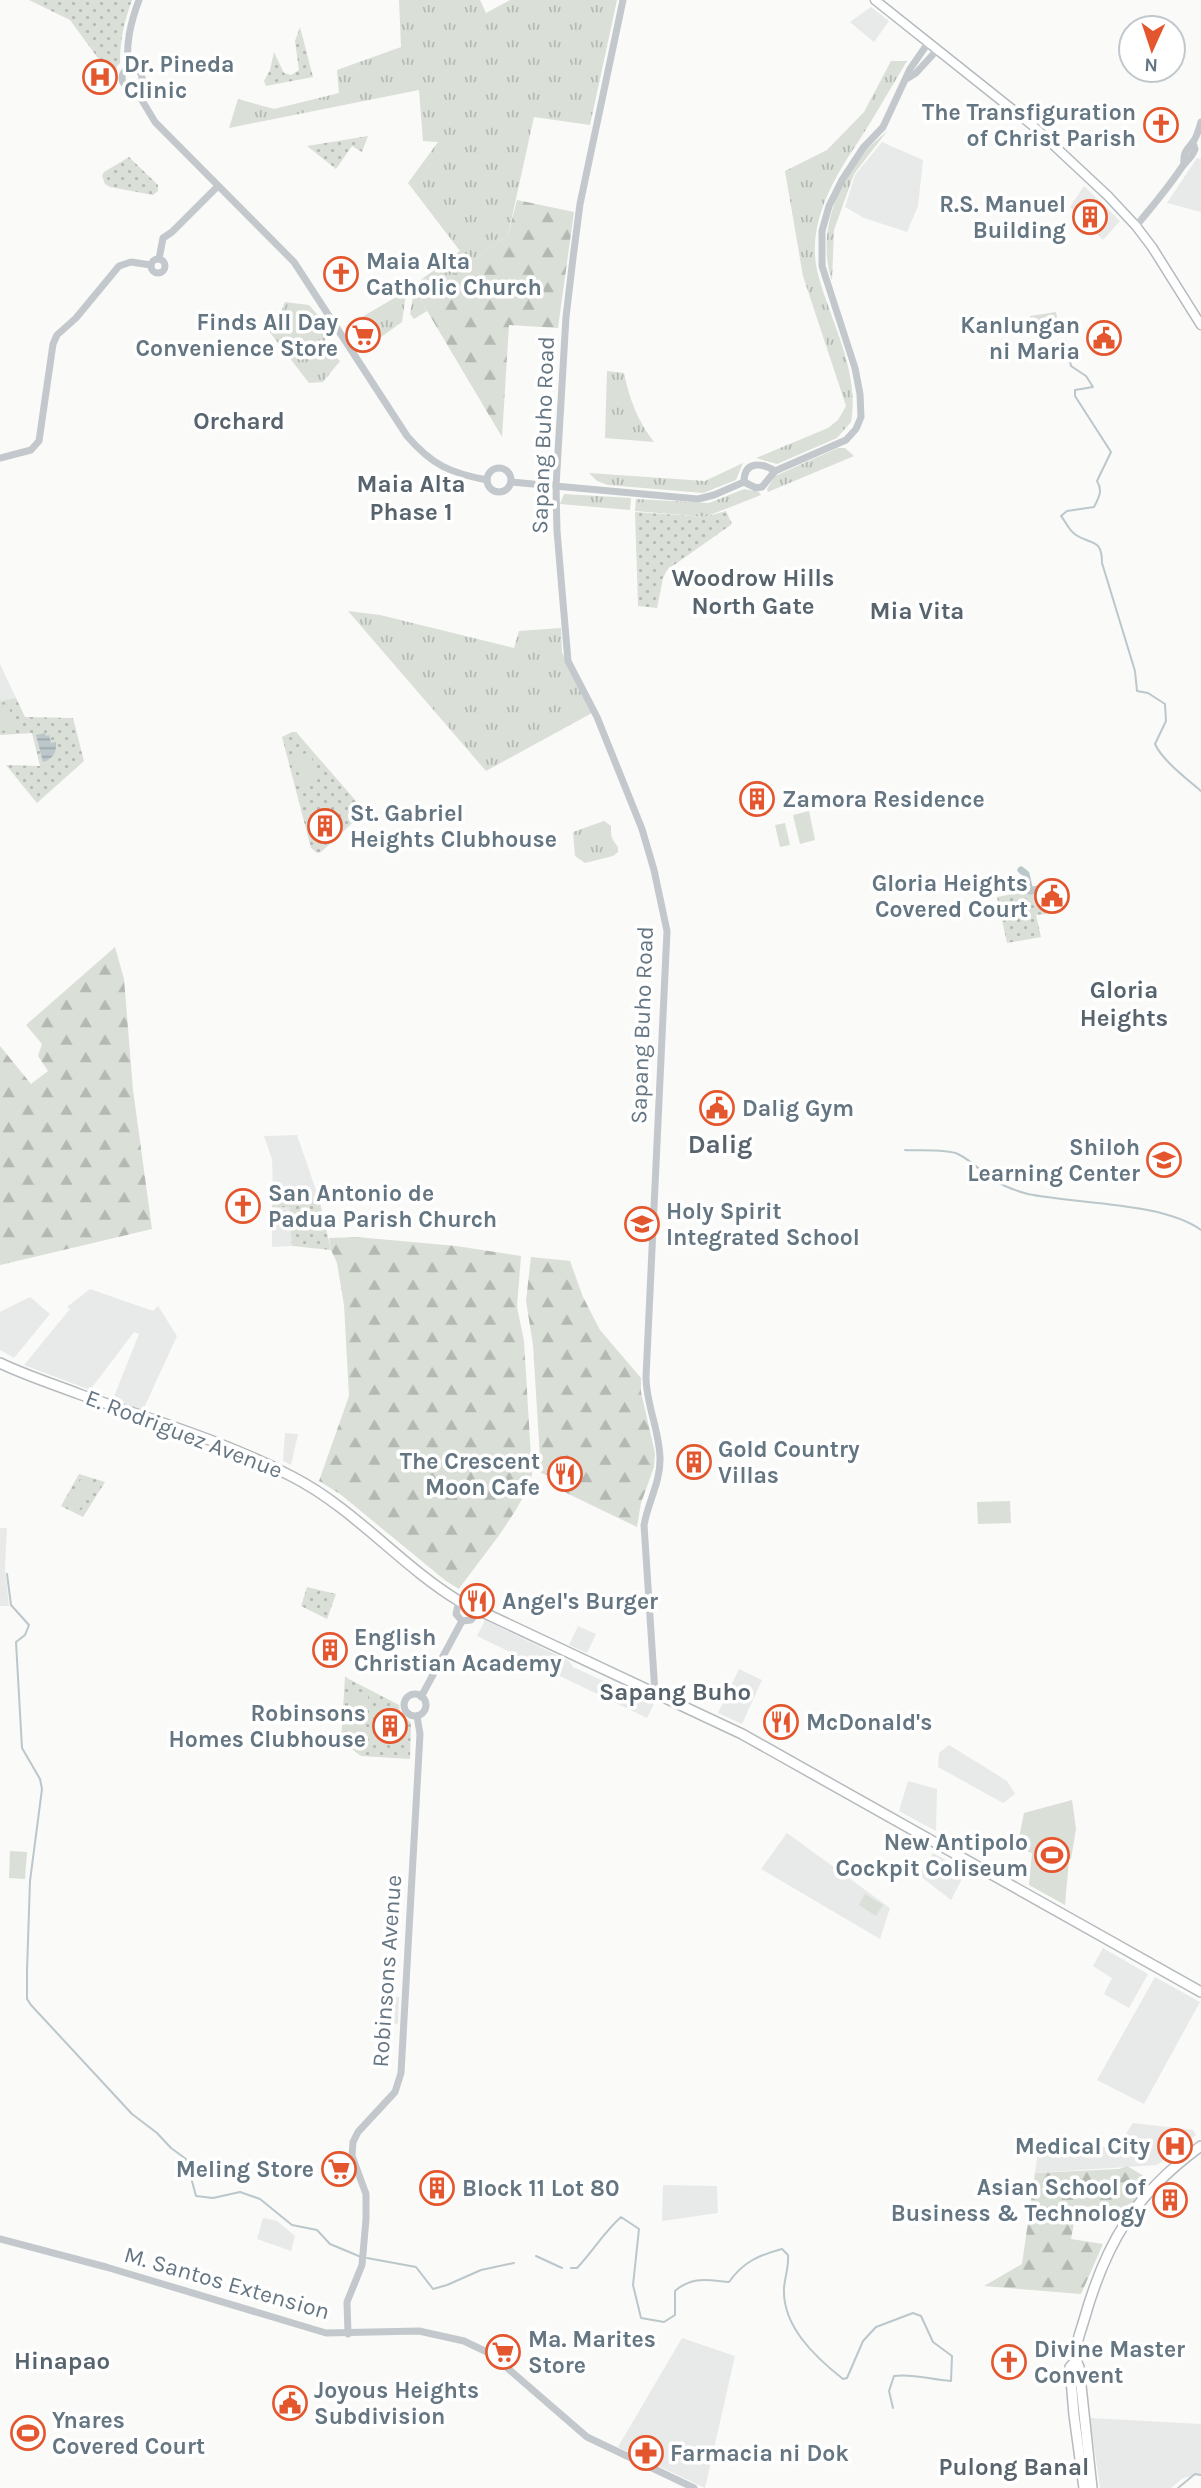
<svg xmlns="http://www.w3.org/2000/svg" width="1201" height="2488" viewBox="0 0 1201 2488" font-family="Karla,sans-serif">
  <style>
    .built { fill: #e8e9e9 }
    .grass { fill: url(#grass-tufts) }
    .forest { fill: url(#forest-firs) }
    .park { fill: url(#park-dots) }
    .pitch { fill: #dadfd7 }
    .water { fill: url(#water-rules) }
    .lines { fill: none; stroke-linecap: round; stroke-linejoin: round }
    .stream { stroke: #bbc7cb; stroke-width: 2 }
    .canal { stroke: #bbc7cb; stroke-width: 7 }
    .secondary-casing { stroke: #b3babf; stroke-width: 11 }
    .primary-casing { stroke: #b5babe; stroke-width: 12 }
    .tertiary { stroke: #c3c8cc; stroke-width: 7 }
    .secondary { stroke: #fff; stroke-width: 8 }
    .primary { stroke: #fff; stroke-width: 9 }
    .labels { text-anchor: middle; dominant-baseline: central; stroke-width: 7; stroke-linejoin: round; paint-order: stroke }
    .poi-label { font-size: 23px; font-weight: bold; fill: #657683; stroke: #fff; text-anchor: start }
    .street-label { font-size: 23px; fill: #657683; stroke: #fff }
    .neighbourhood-label { font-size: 24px; font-weight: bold; fill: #57646e; stroke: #fff }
    .quarter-label { font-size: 26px; font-weight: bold; fill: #57646e; stroke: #fff }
  </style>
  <defs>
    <pattern id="grass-tufts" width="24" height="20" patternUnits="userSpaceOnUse" patternTransform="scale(1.75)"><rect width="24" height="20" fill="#dadfd7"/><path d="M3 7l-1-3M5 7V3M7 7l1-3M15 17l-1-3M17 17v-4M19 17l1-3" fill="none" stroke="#b4b9b4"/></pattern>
    <pattern id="forest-firs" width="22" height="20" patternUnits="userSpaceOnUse" patternTransform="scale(1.75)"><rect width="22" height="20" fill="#dadfd7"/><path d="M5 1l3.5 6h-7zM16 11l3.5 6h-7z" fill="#b4b9b4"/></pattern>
    <pattern id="park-dots" width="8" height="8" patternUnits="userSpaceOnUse" patternTransform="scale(1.75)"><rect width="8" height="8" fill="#dadfd7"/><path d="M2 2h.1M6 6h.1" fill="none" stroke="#b4b9b4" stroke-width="1.8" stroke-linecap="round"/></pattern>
    <pattern id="water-rules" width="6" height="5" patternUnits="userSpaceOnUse" patternTransform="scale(1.75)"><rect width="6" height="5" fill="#bbc7cb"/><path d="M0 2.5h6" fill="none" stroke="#9ca6aa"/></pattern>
  </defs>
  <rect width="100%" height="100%" fill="#fafaf8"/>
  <!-- built -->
  <g class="built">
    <polygon points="871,7 889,21 874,42 850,22"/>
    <polygon points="882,142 923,160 918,206 907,232 864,218 845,207 855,175"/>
    <polygon points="1197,158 1201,159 1201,212 1167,203"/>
    <polygon points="1084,186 1120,221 1103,240 1070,207"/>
    <polygon points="0,664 16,698 0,701"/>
    <polygon points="297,1135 319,1199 299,1200 299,1193 273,1194 272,1159 264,1136"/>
    <polygon points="289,1207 292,1246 272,1247 272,1208"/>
    <polygon points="90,1289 153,1311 158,1306 177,1336 143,1410 113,1399 139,1334 134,1332 90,1390 24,1365 70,1309 67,1307"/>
    <polygon points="30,1297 50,1314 14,1358 0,1350 0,1312"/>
    <polygon points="285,1433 298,1434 291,1465 283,1461"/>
    <polygon points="0,1528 7,1528 5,1568 9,1606 0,1606"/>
    <polygon points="485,1620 569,1661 573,1667 654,1704 647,1718 477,1636"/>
    <polygon points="578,1626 596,1634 587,1653 569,1645"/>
    <polygon points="739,1669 762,1680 742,1724 718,1713"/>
    <polygon points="949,1745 1007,1781 1015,1794 1003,1803 938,1767 939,1753"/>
    <polygon points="908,1781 937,1789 936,1831 899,1811"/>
    <polygon points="787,1833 890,1908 880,1939 761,1869"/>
    <polygon points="933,1853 966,1871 951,1900 919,1875"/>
    <polygon points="1103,1948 1148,1974 1129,2008 1104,1994 1112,1978 1093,1966"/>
    <polygon points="1155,1977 1200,2002 1144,2104 1097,2080"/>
    <polygon points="387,1996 399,1997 398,2024 386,2023"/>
    <polygon points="1133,2123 1193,2130 1196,2135 1157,2165 1035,2173 1038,2152 1118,2146"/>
    <polygon points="663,2185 717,2186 718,2213 662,2221"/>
    <polygon points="263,2218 277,2221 295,2236 291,2251 257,2239"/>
    <polygon points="682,2338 735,2356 705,2488 618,2447"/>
    <polygon points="1090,2418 1201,2424 1201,2474 1183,2478 1171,2488 1100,2488"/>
  </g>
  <!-- grass -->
  <g class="grass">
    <polygon points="399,0 480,0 486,13 510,0 617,0 590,125 534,117 508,235 420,299 427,311 414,319 410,314 415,284 460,251 408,183 438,142 423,141 419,90 229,128 238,99 274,109 339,93 337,70 401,47"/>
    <path d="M 891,61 L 907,61 C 891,87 876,114 860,139 C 833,179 804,227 819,278 C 832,324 860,373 851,422 L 837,438 L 777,464 L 756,458 L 828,428 L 838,420 L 846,406 L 803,276 L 785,171 L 827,150 L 864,112 Z"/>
    <path d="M 888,130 L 854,174 L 834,230 L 832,281 C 819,243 831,199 853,165 C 861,152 877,141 888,130 Z"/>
    <polygon points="404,286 407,287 402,322 377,340 362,317 396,297"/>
    <polygon points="285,302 309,305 322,320 317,326 324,331 327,349 340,361 323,382 309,383 265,326 279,316"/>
    <path d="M 607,371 L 624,373 C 629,398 638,422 654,442 L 605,438 Z"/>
    <polygon points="838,448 845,448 854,456 768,492 767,489 775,476"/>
    <polygon points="743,463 736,480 703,493 608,485 597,481 589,473 705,481"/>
    <polygon points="744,489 759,492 761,495 705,517 635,511 636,499 709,503"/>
    <polygon points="564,494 631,498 630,510 560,504"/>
    <polygon points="348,611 380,615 514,648 519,631 561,628 562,652 592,713 486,771"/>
    <path d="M 604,821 L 611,826 C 611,837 611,838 618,847 L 618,852 L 613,856 L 585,863 L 575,856 L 573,832 Z"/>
  </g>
  <!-- forest -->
  <g class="forest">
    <polygon points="517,200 574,212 558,328 509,325 502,437 420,299 508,235"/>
    <polygon points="115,947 124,979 133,1090 152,1229 0,1265 0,1046 31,1084 48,1071 38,1056 42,1044 26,1025"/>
    <path d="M 357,1237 L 456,1246 L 521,1256 L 517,1307 L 524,1341 L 532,1474 C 525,1507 480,1559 459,1589 L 446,1581 L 340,1494 L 319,1481 L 349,1396 L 344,1305 L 337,1263 L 331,1250 L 329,1238 Z"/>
    <polygon points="531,1257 570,1261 583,1297 600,1330 641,1378 641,1392 655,1453 654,1467 641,1503 637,1527 554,1487 555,1478 541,1473 533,1345 526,1301"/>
    <polygon points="1127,2166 1149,2179 1128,2212 1114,2206 1077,2207 1071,2239 1103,2244 1081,2294 984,2286 1022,2264 1035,2173 1119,2169"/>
  </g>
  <!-- park -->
  <g class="park">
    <path d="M 29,0 L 132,0 C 124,22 120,40 120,63 L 117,66 L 116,74 L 111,76 L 70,20 Z"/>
    <polygon points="300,27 313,77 266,86 264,81 270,70 274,52 284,73 291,75 299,70 295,41"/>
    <polygon points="368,136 362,152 352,146 336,169 307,146"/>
    <polygon points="129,157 158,185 158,191 153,195 110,187 105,184 102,176 104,172"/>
    <polygon points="726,511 732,524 667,570 663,578 657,608 638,606 635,512 705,517"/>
    <polygon points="16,698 25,717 73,718 84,761 37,803 6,765 40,766 32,733 0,735 0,701"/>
    <polygon points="292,732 296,732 363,809 362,814 321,852 317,853 311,848 282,737"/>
    <polygon points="1040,889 1046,914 1036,915 1041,937 1007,943 997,897"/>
    <polygon points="299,1193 300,1200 319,1199 331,1250 292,1246 289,1207 272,1208 273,1194"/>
    <polygon points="79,1474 105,1482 83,1517 61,1506"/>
    <polygon points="307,1587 336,1594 327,1619 301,1606"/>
    <polygon points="345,1677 399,1705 400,1712 411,1723 410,1759 361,1756 341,1741"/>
  </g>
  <!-- pitch -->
  <g class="pitch">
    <polygon points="1056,312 1058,322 1032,327 1030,316"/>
    <polygon points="9,704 13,730 0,731 0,705"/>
    <polygon points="310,752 318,780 302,784 294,757"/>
    <polygon points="809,811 815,840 800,844 793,815"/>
    <polygon points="785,823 790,845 780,847 775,825"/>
    <polygon points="81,1479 93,1487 78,1512 65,1504"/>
    <polygon points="1010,1501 1011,1523 978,1524 977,1502"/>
    <polygon points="349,1694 368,1696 366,1730 347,1728"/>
    <polygon points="1072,1800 1076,1829 1071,1859 1069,1859 1065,1905 1029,1885 1032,1853 1017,1848 1024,1813"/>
    <polygon points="10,1851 27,1852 25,1879 9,1878"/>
    <polygon points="865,1894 883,1905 876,1916 859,1905"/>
    <polygon points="23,2421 36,2423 32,2445 19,2443"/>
  </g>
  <!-- water -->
  <path class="water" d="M 45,733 L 46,736 L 49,735 L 51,743 L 56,742 C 57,752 53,759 43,762 L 36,735 Z"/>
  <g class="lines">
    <!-- stream -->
    <g class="stream">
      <path d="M 1066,341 L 1071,366 L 1086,376 L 1093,387 L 1075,390 L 1075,396 L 1111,452 L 1097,481 C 1103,491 1099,497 1094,507 L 1067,511 L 1061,516 C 1066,522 1069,531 1076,535 C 1091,545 1102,538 1102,563 L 1135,671 L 1137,691 L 1148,693 L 1165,704 L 1166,721 L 1155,744 C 1162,760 1187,779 1201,791"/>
      <path d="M 905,1150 C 919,1151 947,1149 958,1154 C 970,1160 979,1169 989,1177 C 998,1184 1016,1191 1028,1194 C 1076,1204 1162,1202 1201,1230"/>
      <polyline points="7,1574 11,1605 29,1625 25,1635 16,1642 22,1748 40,1779 42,1789 30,1881 27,1971 27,1999 31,2005 132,2114 157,2133 171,2148 186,2159 196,2196 213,2198 240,2192 260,2199 292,2225 317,2230 330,2244 361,2257"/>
      <polyline points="536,2256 562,2268"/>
      <polyline points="367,2258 416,2267 433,2289 447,2285 481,2270 514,2263"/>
      <path d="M 571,2268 L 577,2268 C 593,2251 604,2232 621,2217 L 639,2229 L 633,2285 L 641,2318 L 664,2322 L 675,2315 L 675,2291 C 692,2276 707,2280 729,2282 C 743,2262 759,2255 782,2249 L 788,2255 C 789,2267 785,2276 784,2288 C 782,2326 815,2357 843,2379 L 847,2378 L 863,2341 L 876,2327 L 913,2313 L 921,2316 L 933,2342 L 952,2356 L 951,2381 C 931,2380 913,2373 894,2376 L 889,2391 L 893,2408"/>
      <polyline points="1178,2488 1195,2474 1201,2475"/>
    </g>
    <!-- canal -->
    <polyline class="canal" points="1021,870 1026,874 1030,891 1038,889"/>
    <!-- secondary casing -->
    <g class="secondary-casing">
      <polyline id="secondary" points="875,0 1032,125 1108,196 1136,226 1152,247 1201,325"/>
    </g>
    <!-- primary casing -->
    <g class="primary-casing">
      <g id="primary">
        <path d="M 0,1363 C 25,1375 53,1384 79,1394 C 151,1420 225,1441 293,1477 C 355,1509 400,1565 459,1601 L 742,1734 L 1201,1992"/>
        <polyline points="1076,2361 1070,2367 1074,2415 1084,2488"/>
        <path d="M 1092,2488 L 1079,2367 C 1071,2354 1080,2334 1084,2320 C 1106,2242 1135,2194 1201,2146"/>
      </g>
    </g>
    <!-- tertiary -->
    <g class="tertiary">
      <path d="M 623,0 L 580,204 L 573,258 L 566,317 L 556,486 L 557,531 L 568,661 L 597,717 L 642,829 L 654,870 L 667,931 L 646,1377 C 646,1404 659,1429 660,1457 C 661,1481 648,1502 644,1525 L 655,1693"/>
      <circle cx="132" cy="78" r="10"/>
      <path d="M 128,68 C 126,43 130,24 139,0"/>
      <polyline points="908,78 916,73 937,50"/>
      <path d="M 134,87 L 155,122 L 294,262 L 407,436 C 432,465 450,473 487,480"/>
      <path d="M 1184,164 C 1183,153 1186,151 1192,143 C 1197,138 1199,128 1201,122"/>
      <path d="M 1136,226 C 1152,207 1168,188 1182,167 C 1187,160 1192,158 1195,149 L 1193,143"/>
      <polyline points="159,259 163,238 172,232 218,186"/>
      <circle cx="158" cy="266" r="7"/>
      <polyline points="0,458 31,450 39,441 53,344 57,335 76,318 119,266 131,262 151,265"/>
      <circle cx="499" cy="480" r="12"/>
      <polyline points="511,482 698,499 714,495 744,482"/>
      <polyline points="744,482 756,488 762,487 775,471 846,440 856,429 861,417 860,394 855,368 822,266 822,231 829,206 842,180 863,148 883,127 910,69 928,43"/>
      <path d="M 744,482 C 744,461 761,462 775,471"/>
      <polyline points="459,1601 456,1614 462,1621 471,1620 479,1611"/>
      <circle cx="415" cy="1705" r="11"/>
      <polyline points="421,1697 462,1621"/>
      <polyline points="0,2239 106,2267 326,2333 419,2331 464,2341 491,2354 587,2437 694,2488"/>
      <polyline points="348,2334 347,2302 362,2265 366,2219 366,2194 352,2156 353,2142 358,2132 395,2092 401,2073 420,1734 417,1716"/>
    </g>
    <!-- secondary -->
    <use href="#secondary" class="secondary"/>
    <!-- primary -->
    <use href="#primary" class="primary"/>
  </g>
  <!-- icons -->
  <defs>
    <g id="hospital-ring" transform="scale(1.75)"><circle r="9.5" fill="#fff" stroke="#e4572e" stroke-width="1.5"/><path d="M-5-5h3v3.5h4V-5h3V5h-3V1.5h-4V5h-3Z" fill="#e4572e"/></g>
    <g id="church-ring" transform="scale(1.75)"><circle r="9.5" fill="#fff" stroke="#e4572e" stroke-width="1.5"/><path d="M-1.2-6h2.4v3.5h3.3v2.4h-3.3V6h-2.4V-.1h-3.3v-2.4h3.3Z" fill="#e4572e"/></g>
    <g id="building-ring" transform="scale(1.75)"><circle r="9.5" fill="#fff" stroke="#e4572e" stroke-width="1.5"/><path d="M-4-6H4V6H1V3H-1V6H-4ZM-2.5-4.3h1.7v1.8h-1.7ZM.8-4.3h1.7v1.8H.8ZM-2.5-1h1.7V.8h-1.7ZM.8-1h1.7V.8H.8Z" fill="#e4572e"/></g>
    <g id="supermarket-ring" transform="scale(1.75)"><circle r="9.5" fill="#fff" stroke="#e4572e" stroke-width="1.5"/><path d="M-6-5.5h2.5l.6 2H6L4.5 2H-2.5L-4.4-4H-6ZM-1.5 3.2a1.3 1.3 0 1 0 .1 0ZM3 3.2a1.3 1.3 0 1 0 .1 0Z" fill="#e4572e"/></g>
    <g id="civic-ring" transform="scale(1.75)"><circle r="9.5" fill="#fff" stroke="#e4572e" stroke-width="1.5"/><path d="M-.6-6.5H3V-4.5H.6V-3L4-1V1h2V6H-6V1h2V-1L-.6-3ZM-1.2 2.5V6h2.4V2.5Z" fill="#e4572e"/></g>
    <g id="school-ring" transform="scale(1.75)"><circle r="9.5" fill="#fff" stroke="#e4572e" stroke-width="1.5"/><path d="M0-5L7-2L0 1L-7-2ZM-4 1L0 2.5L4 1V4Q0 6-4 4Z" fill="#e4572e"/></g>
    <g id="restaurant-ring" transform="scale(1.75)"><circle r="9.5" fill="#fff" stroke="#e4572e" stroke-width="1.5"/><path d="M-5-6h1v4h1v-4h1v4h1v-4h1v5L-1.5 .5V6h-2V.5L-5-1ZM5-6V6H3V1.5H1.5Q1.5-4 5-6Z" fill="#e4572e"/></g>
    <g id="stadium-ring" transform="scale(1.75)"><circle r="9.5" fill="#fff" stroke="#e4572e" stroke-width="1.5"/><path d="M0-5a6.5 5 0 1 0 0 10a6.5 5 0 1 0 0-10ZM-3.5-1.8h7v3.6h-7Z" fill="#e4572e"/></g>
    <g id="pharmacy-ring" transform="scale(1.75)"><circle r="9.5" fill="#fff" stroke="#e4572e" stroke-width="1.5"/><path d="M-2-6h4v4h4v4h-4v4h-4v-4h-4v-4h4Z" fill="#e4572e"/></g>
  </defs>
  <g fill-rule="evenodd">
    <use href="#hospital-ring" x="100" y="77"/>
    <use href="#church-ring" x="1161" y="125"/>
    <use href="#building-ring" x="1090" y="217"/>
    <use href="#church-ring" x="341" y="274"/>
    <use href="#supermarket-ring" x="363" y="335"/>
    <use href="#civic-ring" x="1104" y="338"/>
    <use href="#building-ring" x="757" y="799"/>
    <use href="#building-ring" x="325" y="826"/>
    <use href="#civic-ring" x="1052" y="896"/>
    <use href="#civic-ring" x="717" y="1108"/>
    <use href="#school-ring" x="1164" y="1160"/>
    <use href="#church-ring" x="243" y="1206"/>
    <use href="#school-ring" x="642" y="1224"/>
    <use href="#building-ring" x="694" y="1462"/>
    <use href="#restaurant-ring" x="565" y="1474"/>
    <use href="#restaurant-ring" x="477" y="1601"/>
    <use href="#building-ring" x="330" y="1650"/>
    <use href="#restaurant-ring" x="781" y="1722"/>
    <use href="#building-ring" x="390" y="1726"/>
    <use href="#stadium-ring" x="1052" y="1855"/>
    <use href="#hospital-ring" x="1175" y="2146"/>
    <use href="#supermarket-ring" x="339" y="2169"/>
    <use href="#building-ring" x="437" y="2188"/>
    <use href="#building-ring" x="1170" y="2200"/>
    <use href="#supermarket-ring" x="503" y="2352"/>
    <use href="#church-ring" x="1009" y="2362"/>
    <use href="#civic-ring" x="290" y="2403"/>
    <use href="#stadium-ring" x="28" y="2433"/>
    <use href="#pharmacy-ring" x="646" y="2453"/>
  </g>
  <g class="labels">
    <!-- poi labels -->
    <g class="poi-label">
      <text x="124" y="64">Dr. Pineda<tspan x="124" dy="26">Clinic</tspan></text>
      <text x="1136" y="112" text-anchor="end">The Transfiguration<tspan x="1136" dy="26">of Christ Parish</tspan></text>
      <text x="1066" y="204" text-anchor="end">R.S. Manuel<tspan x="1066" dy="26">Building</tspan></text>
      <text x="366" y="261">Maia Alta<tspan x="366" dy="26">Catholic Church</tspan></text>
      <text x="338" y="322" text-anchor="end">Finds All Day<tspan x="338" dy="26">Convenience Store</tspan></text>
      <text x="1080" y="325" text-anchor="end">Kanlungan<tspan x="1080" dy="26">ni Maria</tspan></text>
      <text x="782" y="799">Zamora Residence</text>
      <text x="350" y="813">St. Gabriel<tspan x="350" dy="26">Heights Clubhouse</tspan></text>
      <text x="1028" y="883" text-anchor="end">Gloria Heights<tspan x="1028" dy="26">Covered Court</tspan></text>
      <text x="742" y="1108">Dalig Gym</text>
      <text x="1140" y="1147" text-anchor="end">Shiloh<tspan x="1140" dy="26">Learning Center</tspan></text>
      <text x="268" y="1193">San Antonio de<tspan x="268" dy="26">Padua Parish Church</tspan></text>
      <text x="666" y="1211">Holy Spirit<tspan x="666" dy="26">Integrated School</tspan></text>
      <text x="718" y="1449">Gold Country<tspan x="718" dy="26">Villas</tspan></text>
      <text x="540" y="1461" text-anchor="end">The Crescent<tspan x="540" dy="26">Moon Cafe</tspan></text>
      <text x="502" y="1601">Angel's Burger</text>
      <text x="354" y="1637">English<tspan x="354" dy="26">Christian Academy</tspan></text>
      <text x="366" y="1713" text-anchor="end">Robinsons<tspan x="366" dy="26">Homes Clubhouse</tspan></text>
      <text x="806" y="1722">McDonald's</text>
      <text x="1028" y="1842" text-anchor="end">New Antipolo<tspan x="1028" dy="26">Cockpit Coliseum</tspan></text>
      <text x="1150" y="2146" text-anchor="end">Medical City</text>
      <text x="314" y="2169" text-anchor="end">Meling Store</text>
      <text x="1146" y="2187" text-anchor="end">Asian School of<tspan x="1146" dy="26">Business &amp; Technology</tspan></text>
      <text x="462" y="2188">Block 11 Lot 80</text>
      <text x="528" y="2339">Ma. Marites<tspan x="528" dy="26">Store</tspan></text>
      <text x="1034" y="2349">Divine Master<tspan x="1034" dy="26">Convent</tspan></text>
      <text x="314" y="2390">Joyous Heights<tspan x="314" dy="26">Subdivision</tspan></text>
      <text x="52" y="2420">Ynares<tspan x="52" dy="26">Covered Court</tspan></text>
      <text x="670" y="2453">Farmacia ni Dok</text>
    </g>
    <!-- street labels -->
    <g class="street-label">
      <text transform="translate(543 435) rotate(-88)">Sapang Buho Road</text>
      <text transform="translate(642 1025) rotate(-88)">Sapang Buho Road</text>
      <text transform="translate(184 1434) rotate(21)">E. Rodriguez Avenue</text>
      <text transform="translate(387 1971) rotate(-86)">Robinsons Avenue</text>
      <text transform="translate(227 2283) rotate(16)">M. Santos Extension</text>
    </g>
    <!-- neighbourhood labels -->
    <g class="neighbourhood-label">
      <text x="239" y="421">Orchard</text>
      <text x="411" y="484">Maia Alta<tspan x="411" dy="28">Phase 1</tspan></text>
      <text x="753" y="578">Woodrow Hills<tspan x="753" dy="28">North Gate</tspan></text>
      <text x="917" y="611">Mia Vita</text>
      <text x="1124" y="990">Gloria<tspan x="1124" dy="28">Heights</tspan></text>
      <text x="675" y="1692">Sapang Buho</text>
      <text x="62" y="2361">Hinapao</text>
      <text x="1014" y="2467">Pulong Banal</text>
    </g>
    <!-- quarter labels -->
    <g class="quarter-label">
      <text x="720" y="1144">Dalig</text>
    </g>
  </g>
  <!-- north arrow -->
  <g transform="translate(1152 49) rotate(183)"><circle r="33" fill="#ffffff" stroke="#c1c8cd" stroke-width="2"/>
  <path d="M0-5L12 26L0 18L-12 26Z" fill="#e4572e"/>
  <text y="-10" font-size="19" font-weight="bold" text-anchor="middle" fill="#657683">N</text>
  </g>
</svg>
